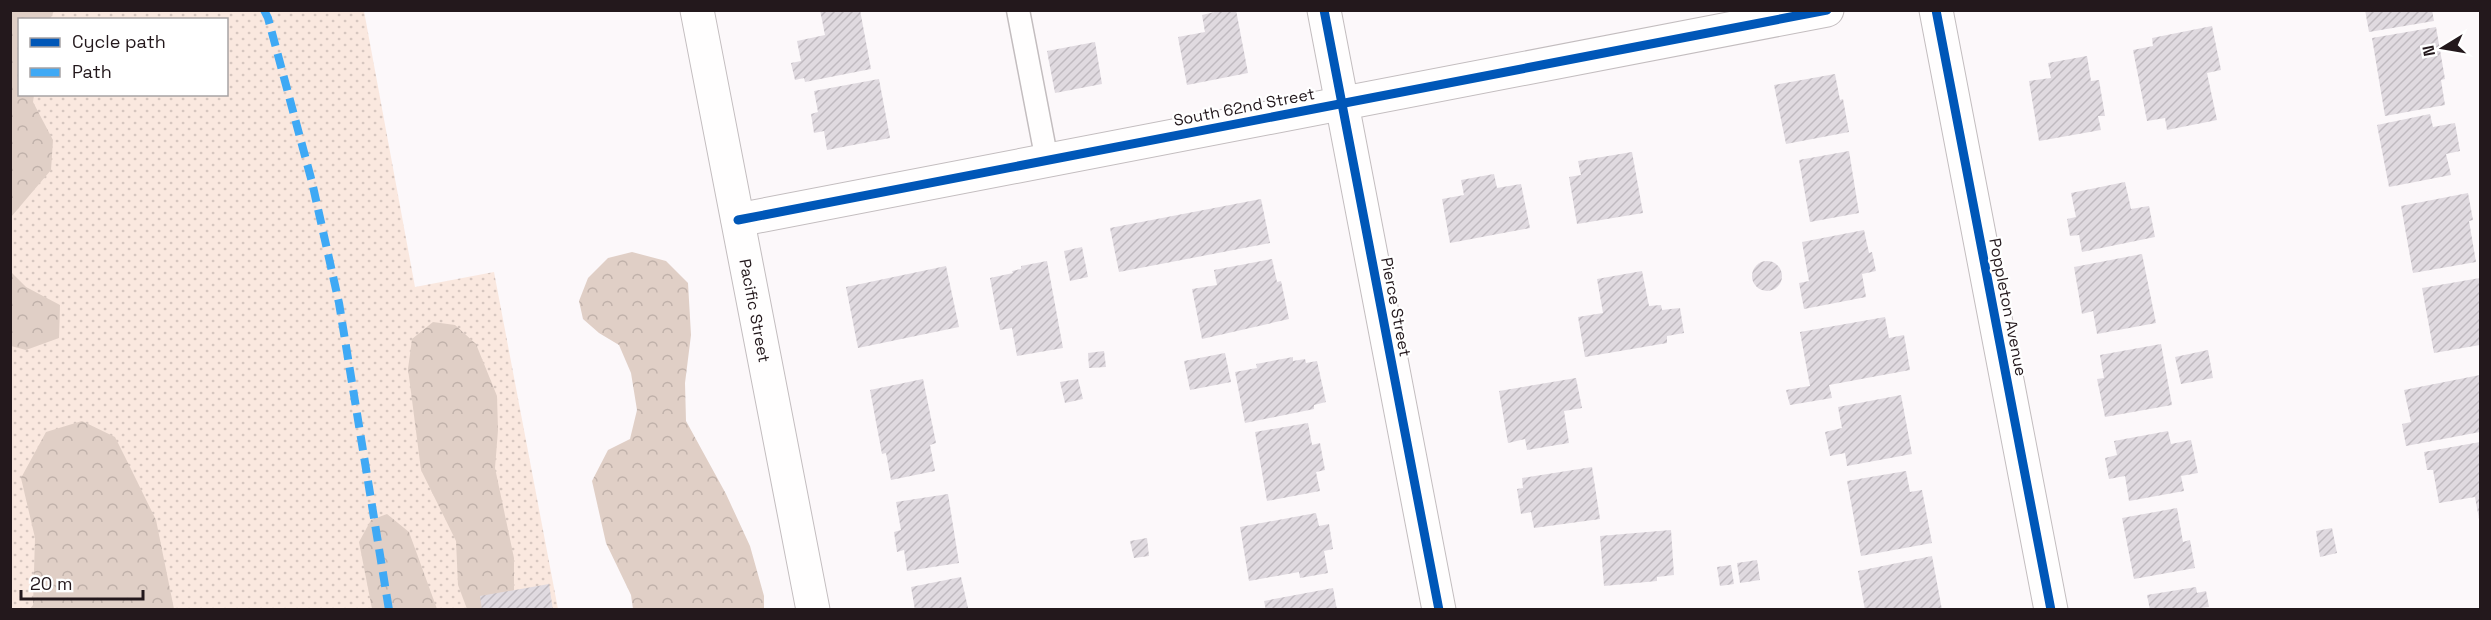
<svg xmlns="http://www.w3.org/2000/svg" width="2491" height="620" viewBox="0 0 2491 620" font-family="'Space Grotesk',sans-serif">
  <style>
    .green { fill: url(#green-dots); fill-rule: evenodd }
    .forest { fill: url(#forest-crowns) }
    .building { fill: url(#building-hatch) }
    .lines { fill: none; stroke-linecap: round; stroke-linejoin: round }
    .lane-casing { stroke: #c3bdbf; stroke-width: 25 }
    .street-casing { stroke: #c3bdbf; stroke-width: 35 }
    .primary-casing { stroke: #c3bdbf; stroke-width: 35 }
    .lane { stroke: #fffefe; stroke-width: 22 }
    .street { stroke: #fffefe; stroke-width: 33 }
    .primary { stroke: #fffefe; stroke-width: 33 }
    .quiet { stroke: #3fa9f5; stroke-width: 8; stroke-dasharray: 15 8; stroke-linecap: butt }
    .cycleway-casing { stroke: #fff; stroke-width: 13 }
    .cycleway { stroke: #0057b8; stroke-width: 9 }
    .labels { text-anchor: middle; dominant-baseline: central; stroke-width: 4.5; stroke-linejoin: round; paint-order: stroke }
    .street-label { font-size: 16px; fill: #23181c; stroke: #fff }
  </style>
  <defs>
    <pattern id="green-dots" width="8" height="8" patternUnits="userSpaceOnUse" patternTransform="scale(1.5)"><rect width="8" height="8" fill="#fae8df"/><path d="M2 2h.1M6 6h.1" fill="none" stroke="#d6c6bf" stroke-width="1.8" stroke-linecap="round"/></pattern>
    <pattern id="forest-crowns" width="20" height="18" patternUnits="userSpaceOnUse" patternTransform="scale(1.5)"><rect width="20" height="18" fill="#e0cfc6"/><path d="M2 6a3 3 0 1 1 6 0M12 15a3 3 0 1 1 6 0" fill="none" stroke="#c0b1aa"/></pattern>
    <pattern id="building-hatch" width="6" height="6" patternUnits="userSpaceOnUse" patternTransform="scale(1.5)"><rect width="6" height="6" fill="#e0dae0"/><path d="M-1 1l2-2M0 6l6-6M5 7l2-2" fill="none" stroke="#c0bac0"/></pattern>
  </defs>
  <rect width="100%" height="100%" fill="#fcf8fa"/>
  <!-- green -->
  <path class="green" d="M 10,11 L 364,11 L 415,287 L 494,272 L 558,609 L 11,609 ZM 20,20 L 226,20 L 226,94 L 20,94 Z"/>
  <!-- forest -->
  <g class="forest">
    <polygon points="11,10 54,11 50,19 20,20 20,94 34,95 33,102 53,140 51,170 11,217"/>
    <polygon points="632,252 666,261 688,283 691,335 685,383 686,421 726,494 750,546 764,596 764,609 633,609 631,595 606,543 592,481 608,450 630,439 637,410 631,373 619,345 599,333 583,319 579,301 588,278 608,258"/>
    <polygon points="10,271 26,287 60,305 59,338 26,350 11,346"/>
    <polygon points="433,322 455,325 476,344 497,396 498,430 495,468 514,558 514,590 498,608 467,609 458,585 456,541 421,470 408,369 412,339"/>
    <polygon points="82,421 115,437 132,471 156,520 174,609 30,609 33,605 35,538 21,478 46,432"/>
    <polygon points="387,514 409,532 437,609 372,609 359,542 371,520"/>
  </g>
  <!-- building -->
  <g class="building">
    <polygon points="820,10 860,10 871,69 805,82 804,78 795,80 791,63 801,61 797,41 825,35"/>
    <polygon points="1223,10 1236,10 1248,73 1187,85 1178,37 1205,32 1202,15"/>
    <polygon points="2365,10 2432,10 2434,21 2369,32"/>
    <polygon points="2212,26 2221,70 2207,73 2217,120 2167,130 2165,118 2147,121 2133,50 2153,46 2152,38"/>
    <polygon points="2436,27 2445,79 2441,80 2445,105 2385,116 2372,38"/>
    <polygon points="1095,42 1102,84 1055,93 1047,51"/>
    <polygon points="2087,56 2091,81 2099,80 2105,116 2098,116 2101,130 2039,141 2029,81 2051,78 2048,63"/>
    <polygon points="1835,74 1840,100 1843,99 1849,132 1786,144 1774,85"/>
    <polygon points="879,79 890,138 827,150 824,131 814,133 811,114 818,112 814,91"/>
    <polygon points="2430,114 2433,127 2455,123 2460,151 2446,154 2451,175 2389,187 2377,125"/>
    <polygon points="1849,151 1859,213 1810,222 1799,160"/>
    <polygon points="1632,152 1643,213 1577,224 1569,177 1581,175 1578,161"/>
    <polygon points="1494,174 1497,188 1521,184 1530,228 1450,243 1442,199 1464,195 1461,180"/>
    <polygon points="2125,182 2131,209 2149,206 2155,237 2082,252 2079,235 2070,236 2067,219 2076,217 2071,193"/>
    <polygon points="2468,193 2473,220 2469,221 2476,262 2413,273 2401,206"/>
    <polygon points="1261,199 1270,243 1119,272 1110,228"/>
    <polygon points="1864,230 1869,253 1872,252 1876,271 1862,274 1866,297 1804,309 1799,283 1809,281 1802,242"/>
    <polygon points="1082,247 1088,277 1070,281 1064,251"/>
    <polygon points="2142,254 2156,323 2097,334 2093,311 2082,314 2074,267"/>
    <polygon points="1272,259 1277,282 1281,281 1289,319 1202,339 1192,289 1217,285 1214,270"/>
    <circle cx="1767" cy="276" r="15"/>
    <polygon points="1047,261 1063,348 1017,356 1012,328 1000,330 990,278 1013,273 1012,271 1021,269 1021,266"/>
    <polygon points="946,266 959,327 858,348 846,287"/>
    <polygon points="1642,271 1649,306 1661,305 1662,310 1680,308 1684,333 1667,336 1667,343 1585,357 1578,317 1603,313 1597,279"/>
    <polygon points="2480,278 2480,345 2434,353 2422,288"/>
    <polygon points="1885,317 1889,338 1904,335 1910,370 1829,385 1832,398 1790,405 1786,390 1810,386 1800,332"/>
    <polygon points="2161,344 2172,405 2105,417 2097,379 2104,378 2100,355"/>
    <polygon points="2208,350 2213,378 2181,384 2175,357"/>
    <polygon points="1104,351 1106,367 1089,368 1088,353"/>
    <polygon points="1225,353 1231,382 1190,390 1184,361"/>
    <polygon points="1293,357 1293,361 1305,359 1306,363 1317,361 1326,402 1314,405 1314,409 1245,423 1235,372 1257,368 1256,364"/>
    <polygon points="2480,375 2480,432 2406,446 2402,424 2411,422 2404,390"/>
    <polygon points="1576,378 1582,408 1564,411 1569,443 1527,450 1525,439 1508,443 1499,391"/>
    <polygon points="923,379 936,443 930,445 935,471 891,480 886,453 882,454 870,390"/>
    <polygon points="1078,379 1083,399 1065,403 1060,382"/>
    <polygon points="1901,395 1912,454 1847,466 1845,453 1830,456 1825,432 1842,428 1838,407"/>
    <polygon points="1308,423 1312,445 1320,443 1325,470 1316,472 1320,491 1267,501 1255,432"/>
    <polygon points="2168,431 2171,444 2191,440 2198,473 2181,476 2184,491 2129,501 2125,476 2109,479 2105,458 2117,455 2114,441"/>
    <polygon points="2480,442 2480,519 2479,519 2475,497 2439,503 2433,470 2427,470 2424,452"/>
    <polygon points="1592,467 1600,519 1534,528 1531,512 1521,514 1517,489 1523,488 1522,478"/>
    <polygon points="1906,471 1910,492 1922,490 1932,543 1861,556 1847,481"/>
    <polygon points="948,494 959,563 907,571 904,550 897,552 894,532 901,530 896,502"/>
    <polygon points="2177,508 2183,542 2190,540 2195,568 2134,579 2122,518"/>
    <polygon points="1316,513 1319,526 1329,524 1333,549 1324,551 1328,573 1300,578 1299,572 1249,581 1240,527"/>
    <polygon points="2332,528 2337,553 2320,557 2316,531"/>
    <polygon points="1671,530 1674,575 1657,577 1657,581 1604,586 1600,536"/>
    <polygon points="1147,538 1149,556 1134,558 1130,541"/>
    <polygon points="1932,556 1942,610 1865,610 1858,571"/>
    <polygon points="1757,560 1760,580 1740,583 1737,563"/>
    <polygon points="1731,565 1734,584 1720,586 1717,567"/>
    <polygon points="961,577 968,608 915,610 911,587"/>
    <polygon points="549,584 553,610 482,610 480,596"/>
    <polygon points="2196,587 2197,593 2206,591 2209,607 2201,608 2201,610 2150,610 2147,595"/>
    <polygon points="1333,588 1337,610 1266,610 1264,601"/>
  </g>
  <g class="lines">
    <!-- lane casing -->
    <g class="lane-casing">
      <polyline id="lane" points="1018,10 1047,161"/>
    </g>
    <!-- street casing -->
    <g class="street-casing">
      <g id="street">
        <polyline points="1324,10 1439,610"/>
        <polyline points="1936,10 2051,610"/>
        <polyline points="738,220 1827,10"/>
      </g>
    </g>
    <!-- primary casing -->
    <g class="primary-casing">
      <g id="primary">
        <path id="s1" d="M 697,10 L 813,610"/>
      </g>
    </g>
    <!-- lane -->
    <use href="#lane" class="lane"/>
    <!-- street -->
    <use href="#street" class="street"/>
    <!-- primary -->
    <use href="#primary" class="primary"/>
    <!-- quiet -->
    <polyline class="quiet" points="264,10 268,18 312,182 339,303 389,610"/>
    <!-- cycleway casing -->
    <g class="cycleway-casing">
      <g id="cycleway">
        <polyline points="1324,10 1439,610"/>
        <polyline points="1936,10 2051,610"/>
        <polyline points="738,220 1827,10"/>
      </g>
    </g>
    <!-- cycleway -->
    <use href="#cycleway" class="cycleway"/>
  </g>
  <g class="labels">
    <!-- street labels -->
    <g class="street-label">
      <text transform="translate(1244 107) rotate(-11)">South 62nd Street</text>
      <text transform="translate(1396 307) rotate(79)">Pierce Street</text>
      <text transform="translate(2008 307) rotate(79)">Poppleton Avenue</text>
      <text stroke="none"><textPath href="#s1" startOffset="306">Pacific Street</textPath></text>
    </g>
  </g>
  <!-- border -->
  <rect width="2491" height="620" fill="none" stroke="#23181c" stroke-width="24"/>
  <!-- legend -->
  <rect x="18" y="18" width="210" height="78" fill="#ffffff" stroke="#a7a3a4" stroke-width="1.5"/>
  <rect x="30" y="38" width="30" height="9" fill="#0057b8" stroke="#a7a3a4" stroke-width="1.5"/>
  <text x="72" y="48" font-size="18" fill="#23181c">Cycle path</text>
  <rect x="30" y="68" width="30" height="9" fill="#3fa9f5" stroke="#a7a3a4" stroke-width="1.5"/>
  <text x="72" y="78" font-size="18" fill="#23181c">Path</text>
  <!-- north arrow -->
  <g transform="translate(2443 48) rotate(259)" stroke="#ffffff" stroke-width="4.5" paint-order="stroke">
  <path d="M0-4.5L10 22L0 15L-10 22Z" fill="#23181c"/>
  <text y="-9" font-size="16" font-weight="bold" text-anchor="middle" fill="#23181c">N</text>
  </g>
  <!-- scale -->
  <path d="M21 590v9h122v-9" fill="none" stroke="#23181c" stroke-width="3"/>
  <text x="30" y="590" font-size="18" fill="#23181c" stroke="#ffffff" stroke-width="4.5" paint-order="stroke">20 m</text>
</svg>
